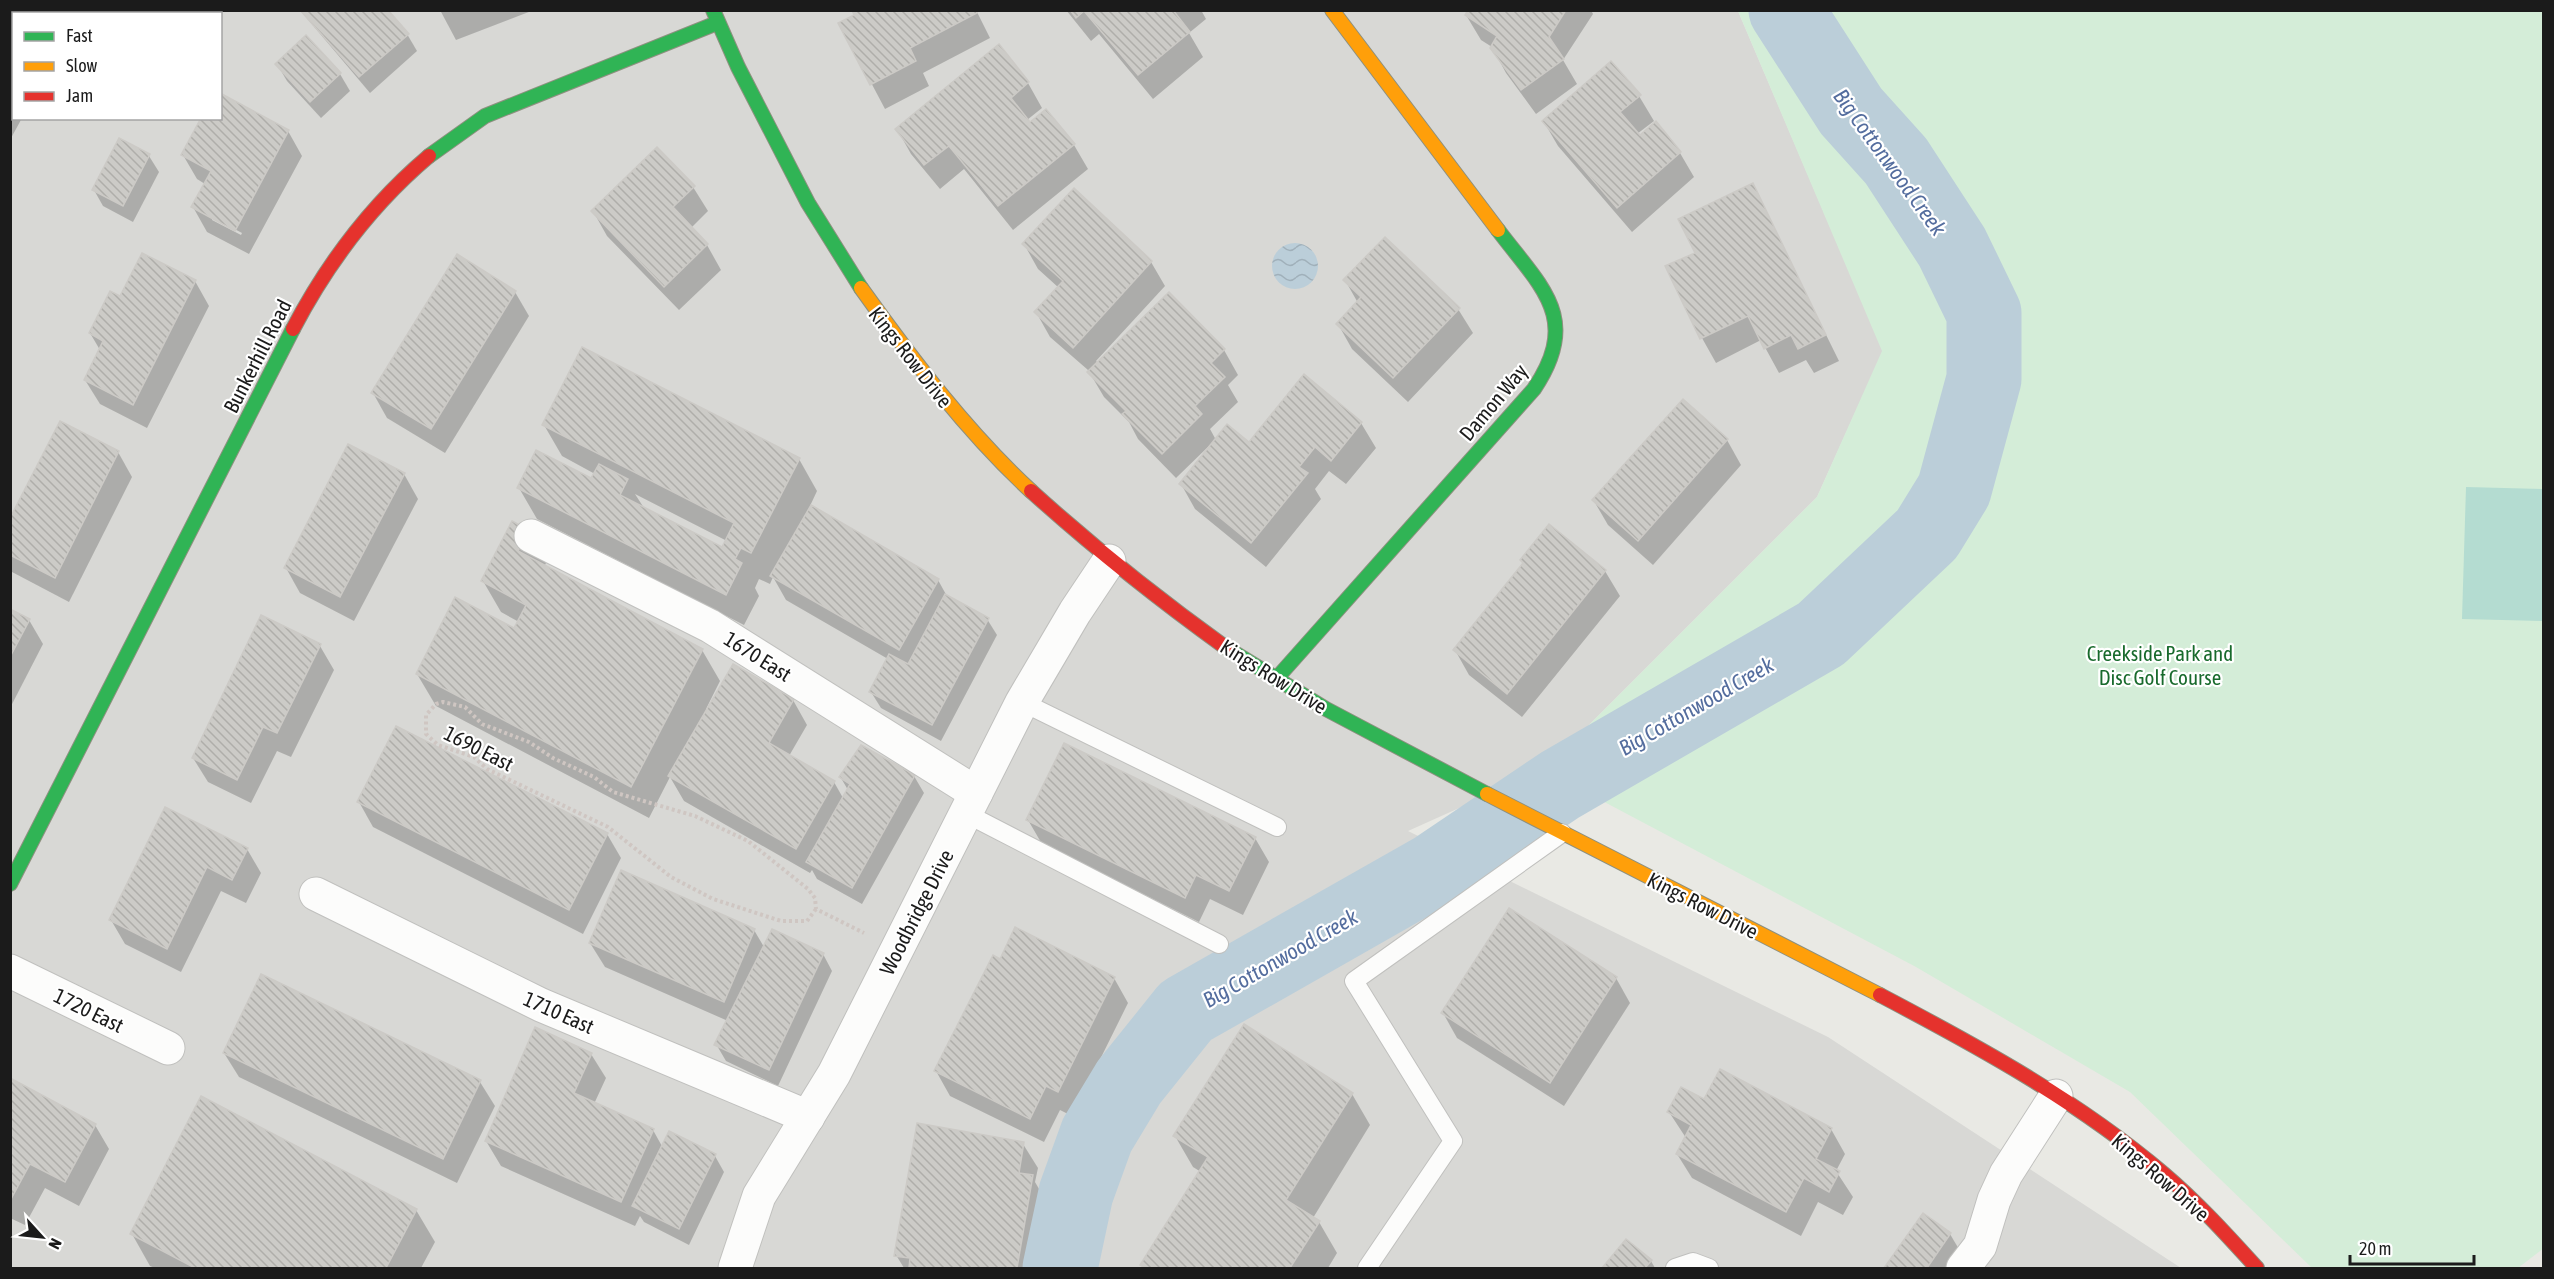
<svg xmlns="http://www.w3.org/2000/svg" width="2554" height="1279" viewBox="0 0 2554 1279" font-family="'Asap Condensed',sans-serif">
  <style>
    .residential { fill: #d8d8d5; fill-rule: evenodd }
    .park { fill: #d4edd8 }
    .pitch { fill: #b4dcd1 }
    .water { fill: url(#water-waves) }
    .shadow { fill: #0003; fill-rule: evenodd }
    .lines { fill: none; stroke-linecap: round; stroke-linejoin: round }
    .river { stroke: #bbced9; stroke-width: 75 }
    .building { fill: url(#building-back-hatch); stroke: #cccac6; stroke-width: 1.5 }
    .lane-casing { stroke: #c0c0be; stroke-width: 20 }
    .street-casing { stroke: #c0c0be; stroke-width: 35 }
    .fast-casing { stroke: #8d907f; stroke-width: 16 }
    .slow-casing { stroke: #8d907f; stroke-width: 16 }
    .jam-casing { stroke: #8d907f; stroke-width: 16 }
    .path { stroke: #cfc6c2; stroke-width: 4; stroke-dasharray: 3 3; stroke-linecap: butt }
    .lane { stroke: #fcfcfb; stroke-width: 18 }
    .street { stroke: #fcfcfb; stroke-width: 33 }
    .fast { stroke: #30b455; stroke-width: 14 }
    .slow { stroke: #ff9f0a; stroke-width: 14 }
    .jam { stroke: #e5322d; stroke-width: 14 }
    .labels { text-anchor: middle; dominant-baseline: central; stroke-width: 4.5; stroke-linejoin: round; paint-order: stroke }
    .street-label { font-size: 21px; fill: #1b1b1b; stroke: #fff }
    .park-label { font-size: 21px; fill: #186a2c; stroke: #fff }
    .water-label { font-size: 22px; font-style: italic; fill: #546d9e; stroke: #fff }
  </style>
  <defs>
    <pattern id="water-waves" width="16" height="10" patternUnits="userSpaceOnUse" patternTransform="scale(1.5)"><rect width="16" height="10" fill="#bbced9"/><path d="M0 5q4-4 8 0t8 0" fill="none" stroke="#a0b0ba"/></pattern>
    <pattern id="building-back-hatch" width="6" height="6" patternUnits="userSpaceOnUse" patternTransform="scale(1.5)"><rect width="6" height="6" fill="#cccbc7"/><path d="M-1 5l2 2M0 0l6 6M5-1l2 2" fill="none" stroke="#afaeaa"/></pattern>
  </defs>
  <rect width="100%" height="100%" fill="#e9e9e4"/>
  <!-- residential -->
  <path class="residential" d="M 10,11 L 1738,11 L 1883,351 L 1817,497 L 1544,770 L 1408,831 L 1828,1037 L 2181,1268 L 11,1268 ZM 14,14 L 220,14 L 220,118 L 14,118 Z"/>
  <!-- park -->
  <polygon class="park" points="1738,11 2543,11 2544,1248 2518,1268 2312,1268 2130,1092 1916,967 1544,770 1817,497 1882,351"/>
  <!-- pitch -->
  <polygon class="pitch" points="2466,487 2543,489 2543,621 2462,619"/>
  <!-- water -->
  <circle class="water" cx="1295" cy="266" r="23"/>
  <!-- shadow -->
  <g class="shadow">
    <polygon points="10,10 61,10 63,14 14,14 14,118 22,118 10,140"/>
    <polygon points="300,10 386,10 407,34 417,51 370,93"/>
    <polygon points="440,10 534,10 456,40"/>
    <polygon points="976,10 990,38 923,73 929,86 885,109 840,24"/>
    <polygon points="1066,10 1201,10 1206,19 1189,33 1203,57 1153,99 1099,34 1091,41"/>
    <polygon points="1469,10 1591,10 1593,14 1563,60 1577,84 1536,114 1506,73 1492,47 1481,40 1466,15"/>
    <polygon points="306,37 340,74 350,91 321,118 287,81 277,64"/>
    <polygon points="998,46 1028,83 1042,108 1027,120 1074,145 1088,169 1013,230 964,169 940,189 911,154 897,129"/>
    <polygon points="1639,96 1654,121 1637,134 1640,137 1656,123 1680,153 1694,177 1632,232 1558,146 1544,122"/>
    <path d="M 288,131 L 302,156 L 249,254 L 207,232 L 193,207 L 205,184 L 197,179 L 183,155 ZM 212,217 L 242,233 L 241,235 L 212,220 Z"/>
    <polygon points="149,156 159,172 133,222 103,206 94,190"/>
    <polygon points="1752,185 1839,361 1814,373 1806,360 1779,373 1761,340 1716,363 1702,338 1697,253"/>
    <polygon points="693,187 708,211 691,228 707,245 721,270 679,310 607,236 593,211"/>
    <polygon points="1074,190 1151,262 1165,286 1096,361 1098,363 1169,294 1224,350 1238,375 1228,385 1238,402 1210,429 1216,440 1249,444 1304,376 1361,423 1376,448 1346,484 1329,471 1315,489 1321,499 1266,567 1195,509 1181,484 1211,447 1210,445 1176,478 1138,439 1129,422 1104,397 1088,370 1050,337 1036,312 1059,288 1038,269 1024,244"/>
    <polygon points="1345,280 1458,309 1473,333 1408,402 1352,349 1338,324 1358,303"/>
    <polygon points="195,281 209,306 147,428 100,404 85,380 100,350 90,333 121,298"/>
    <polygon points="515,292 529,316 445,453 387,418 373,393"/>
    <path d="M 544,425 L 799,459 L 817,491 L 810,506 L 938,580 L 948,598 L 987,619 L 997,635 L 941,741 L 881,708 L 871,692 L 888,659 L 786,600 L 773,577 L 770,584 L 759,579 L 755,588 L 759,596 L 744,625 L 537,519 L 519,488 L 592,480 L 595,474 L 562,456 ZM 635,494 L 727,541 L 723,549 L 644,508 Z"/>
    <polygon points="1727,440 1741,465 1653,565 1608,525 1594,501"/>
    <polygon points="118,452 132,477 69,602 12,572 10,522"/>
    <polygon points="404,474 418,499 354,621 300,593 286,568"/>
    <polygon points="1550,526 1605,571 1620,596 1522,717 1469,675 1455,650 1524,564"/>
    <polygon points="528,531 546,563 544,567 702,650 720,681 706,709 793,700 807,725 789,756 834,782 843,798 848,790 841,778 914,776 924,793 862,904 817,879 812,870 810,873 684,801 670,777 649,818 436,706 417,674 515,631 519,622 501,612 483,581"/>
    <polygon points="10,610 29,620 43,644 10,708"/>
    <polygon points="320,646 334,670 291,757 277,751 251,803 208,782 193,758"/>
    <polygon points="359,802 607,834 621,858 583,934 373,827"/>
    <polygon points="166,809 247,849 261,873 246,903 221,891 181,972 125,944 111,920"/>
    <polygon points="1028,820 1255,838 1269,862 1243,915 1210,899 1199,922 1042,844"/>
    <polygon points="754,930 764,947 823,954 832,971 778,1086 726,1061 716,1044 728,1021 605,967 590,943"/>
    <polygon points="1001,961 1114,978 1128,1003 1072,1116 1060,1110 1044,1142 950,1096 936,1071"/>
    <polygon points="262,976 480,1082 495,1106 457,1183 239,1077 224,1053"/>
    <polygon points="1616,978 1630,1003 1564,1106 1457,1038 1443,1013"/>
    <polygon points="591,1054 606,1078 594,1104 653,1130 663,1148 715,1156 724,1172 689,1245 644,1222 640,1216 635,1226 501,1166 486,1141"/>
    <polygon points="10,1080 95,1125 109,1149 79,1206 45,1188 25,1225 10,1218"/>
    <polygon points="1352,1094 1370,1125 1313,1218 1319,1222 1337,1253 1328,1268 1143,1268 1142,1265 1201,1172 1193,1167 1175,1136"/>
    <polygon points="1669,1112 1831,1129 1845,1154 1836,1171 1853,1197 1843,1215 1818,1202 1801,1236 1692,1178 1677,1154 1686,1138"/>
    <polygon points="1023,1144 1038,1168 1035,1182 1046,1201 1035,1268 904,1268 896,1255"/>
    <polygon points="416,1210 435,1242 421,1268 155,1268 150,1266 132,1234"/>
    <polygon points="1923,1216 1950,1234 1960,1251 1948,1268 1886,1268"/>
    <polygon points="1626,1241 1651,1261 1655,1268 1604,1268"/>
  </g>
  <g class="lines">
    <!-- river -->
    <polyline class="river" points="1060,1268 1076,1193 1097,1135 1129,1082 1186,1011 1434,870 1560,785 1821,634 1927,534 1954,490 1984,379 1984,313 1952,247 1896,161 1851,111 1786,10"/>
  </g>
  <!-- building -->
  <g class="building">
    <polygon points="10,10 51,10 49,14 14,14 14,83 10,89"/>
    <polygon points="300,10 388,10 409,34 359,77"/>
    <polygon points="852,10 976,10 977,13 910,48 916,61 870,85 838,23 854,15"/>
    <polygon points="1070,10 1173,10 1190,32 1138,75 1084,11 1076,18"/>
    <polygon points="1468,10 1566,10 1549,37 1564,59 1521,90 1490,48 1497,36 1465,15"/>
    <polygon points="306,35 341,73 310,102 275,64"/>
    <polygon points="999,44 1029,82 1011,98 1030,122 1046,109 1075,144 998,206 949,146 924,165 895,129"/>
    <polygon points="1611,61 1641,95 1620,112 1640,135 1656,121 1681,152 1617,208 1542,121"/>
    <polygon points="220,93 289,130 235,231 191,207 211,171 181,155 201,118 220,118"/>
    <polygon points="119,138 150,154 123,206 92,190"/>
    <polygon points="657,147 695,186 673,207 708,244 664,287 591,211"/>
    <polygon points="1753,183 1826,335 1798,349 1791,335 1764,349 1748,316 1700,339 1665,266 1695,253 1678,219"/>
    <polygon points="1074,188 1152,261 1073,348 1034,312 1063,281 1022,244"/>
    <polygon points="1385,237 1460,308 1393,378 1336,324 1361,297 1343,280"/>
    <polygon points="142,253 196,280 133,405 84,380 103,341 89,333 110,291 120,296"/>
    <polygon points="457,254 516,291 431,429 371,393"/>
    <polygon points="1169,292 1225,349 1211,363 1225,377 1195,406 1202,414 1162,454 1122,414 1126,411 1087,372"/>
    <polygon points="582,347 800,458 751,553 741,548 735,559 742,563 726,595 517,488 536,450 591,478 599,464 628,479 620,495 722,547 734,523 542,425"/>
    <polygon points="1304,374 1362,422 1331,461 1315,447 1299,467 1308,473 1251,543 1179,484 1227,424 1249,442"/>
    <polygon points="1683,399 1728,439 1638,541 1592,500"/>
    <polygon points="60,421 119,451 55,578 10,555 10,518"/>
    <polygon points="348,444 405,473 340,597 284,568"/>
    <polygon points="811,505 939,579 899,650 770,576"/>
    <polygon points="512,521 529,530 518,551 703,649 631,787 416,674 455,597 514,628 526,605 481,581"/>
    <polygon points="1549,524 1606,570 1507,694 1453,650 1523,563 1520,560"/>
    <polygon points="945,594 989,618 932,725 869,692 889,654 908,664"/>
    <polygon points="10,609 30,619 10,657"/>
    <polygon points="261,615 321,644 277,733 263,727 237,780 192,758"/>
    <polygon points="733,664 794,699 769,743 835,781 796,849 668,776"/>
    <polygon points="396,726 608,833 569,910 357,802"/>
    <polygon points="1064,743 1256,837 1229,891 1196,875 1185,898 1026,820"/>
    <polygon points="861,745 915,775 852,888 806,862 850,784 839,777"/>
    <polygon points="165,807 248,848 232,880 207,867 167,949 109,920"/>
    <polygon points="621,870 755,929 724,1002 589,943"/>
    <polygon points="1509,908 1617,977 1550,1083 1441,1013"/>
    <polygon points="1015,927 1115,977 1058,1092 1046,1086 1030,1119 934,1071 993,955 1000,959"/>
    <polygon points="772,929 824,953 769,1070 714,1045"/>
    <polygon points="261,974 481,1080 443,1159 223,1053"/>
    <polygon points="1244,1024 1353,1093 1286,1200 1320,1221 1290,1268 1145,1268 1140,1265 1208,1157 1173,1136"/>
    <polygon points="535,1027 592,1053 574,1093 654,1129 621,1202 485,1141"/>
    <polygon points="1720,1069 1832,1128 1816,1159 1840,1171 1829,1192 1804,1178 1786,1212 1676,1154 1691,1125 1667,1112 1681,1087 1704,1099"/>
    <polygon points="10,1078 96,1124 65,1182 30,1164 10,1201"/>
    <polygon points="201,1096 417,1209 386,1268 195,1268 130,1234"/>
    <polygon points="917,1123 1024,1142 1019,1173 1033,1175 1017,1268 909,1268 910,1258 894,1256"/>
    <polygon points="669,1131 716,1154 679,1229 632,1206"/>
    <polygon points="1923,1213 1951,1233 1927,1268 1884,1268"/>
    <polygon points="1626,1239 1652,1260 1645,1268 1602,1268"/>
  </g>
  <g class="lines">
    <!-- lane casing -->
    <g class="lane-casing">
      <g id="lane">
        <polyline points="1022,702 1277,827"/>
        <polyline points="965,813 1219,944"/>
        <polyline points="1367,1268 1453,1141 1354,981 1562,833"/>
        <polyline points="1675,1268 1693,1262 1709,1268"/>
      </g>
    </g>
    <!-- street casing -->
    <g class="street-casing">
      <g id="street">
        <polyline points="531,536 710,626 976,793"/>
        <polyline points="316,894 541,1005 808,1117"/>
        <polyline points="10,971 168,1048"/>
        <polyline points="735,1268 759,1196 834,1074 1022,702 1075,612 1109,561"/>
        <polyline points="1963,1268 1980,1246 1994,1200 2006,1174 2056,1096"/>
      </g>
    </g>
    <!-- fast casing -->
    <g class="fast-casing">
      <g id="fast">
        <polyline points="713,10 738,67 808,203 861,288"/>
        <polyline points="429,156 485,116 717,23"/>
        <polyline points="1225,647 1326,709 1487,794"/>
        <path d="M 1276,679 L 1534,389 C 1582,318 1541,287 1498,230"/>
        <polyline points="10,884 293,329"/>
      </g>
    </g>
    <!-- slow casing -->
    <g class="slow-casing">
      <g id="slow">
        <polyline points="1332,10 1498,230"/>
        <path d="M 861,288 C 912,359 966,431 1031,491"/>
        <polyline points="1487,794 1880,995"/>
      </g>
    </g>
    <!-- jam casing -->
    <g class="jam-casing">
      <g id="jam">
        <path d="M 293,329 C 328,262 371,205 429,156"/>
        <path d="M 1031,491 C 1093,547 1157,598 1225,647"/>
        <path d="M 1880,995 C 1979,1047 2078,1101 2164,1174 C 2198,1203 2227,1235 2257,1268"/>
      </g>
    </g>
    <!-- path -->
    <polyline class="path" points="816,909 807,921 781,921 713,899 671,877 608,827 487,769 474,757 438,745 426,734 426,715 436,704 443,702 465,707 482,724 529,742 553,758 594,777 613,792 695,816 748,841 808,889 815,898 816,909 864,933"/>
    <!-- lane -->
    <use href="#lane" class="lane"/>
    <!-- street -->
    <use href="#street" class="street"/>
    <!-- fast -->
    <use href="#fast" class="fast"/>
    <!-- slow -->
    <use href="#slow" class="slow"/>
    <!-- jam -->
    <use href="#jam" class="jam"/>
  </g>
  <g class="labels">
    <!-- street labels -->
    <g class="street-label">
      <text transform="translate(257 356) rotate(-63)">Bunkerhill Road</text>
      <text transform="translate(911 357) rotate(52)">Kings Row Drive</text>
      <text transform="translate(1493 402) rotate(-50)">Damon Way</text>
      <text transform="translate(758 656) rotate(32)">1670 East</text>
      <text transform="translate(1274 676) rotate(32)">Kings Row Drive</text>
      <text transform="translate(479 748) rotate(27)">1690 East</text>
      <text transform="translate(1703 905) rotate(27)">Kings Row Drive</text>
      <text transform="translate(916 912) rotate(-63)">Woodbridge Drive</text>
      <text transform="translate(89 1010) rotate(26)">1720 East</text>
      <text transform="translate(559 1012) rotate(24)">1710 East</text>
      <text transform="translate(2161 1177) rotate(41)">Kings Row Drive</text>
    </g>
    <!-- park labels -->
    <g class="park-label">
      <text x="2160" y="653">Creekside Park and<tspan x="2160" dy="24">Disc Golf Course</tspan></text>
    </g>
    <!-- water labels -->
    <g class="water-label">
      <text transform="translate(1890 162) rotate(54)">Big Cottonwood Creek</text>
      <text transform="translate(1696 706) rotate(-30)">Big Cottonwood Creek</text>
      <text transform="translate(1280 958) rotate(-30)">Big Cottonwood Creek</text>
    </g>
  </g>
  <!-- border -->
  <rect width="2554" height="1279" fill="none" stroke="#1b1b1b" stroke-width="24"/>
  <!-- legend -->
  <rect x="12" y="12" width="210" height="108" fill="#ffffff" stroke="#a4a4a4" stroke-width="1.5"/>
  <rect x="24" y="32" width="30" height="9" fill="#30b455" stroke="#a4a4a4" stroke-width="1.5"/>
  <text x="66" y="42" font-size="18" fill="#1b1b1b">Fast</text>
  <rect x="24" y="62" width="30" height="9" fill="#ff9f0a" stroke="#a4a4a4" stroke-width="1.5"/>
  <text x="66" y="72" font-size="18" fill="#1b1b1b">Slow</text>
  <rect x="24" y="92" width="30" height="9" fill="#e5322d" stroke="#a4a4a4" stroke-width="1.5"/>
  <text x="66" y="102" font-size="18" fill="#1b1b1b">Jam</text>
  <!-- north arrow -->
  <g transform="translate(42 1237) rotate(117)" stroke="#ffffff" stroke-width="4.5" paint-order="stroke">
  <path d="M0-4.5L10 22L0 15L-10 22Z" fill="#1b1b1b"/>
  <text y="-9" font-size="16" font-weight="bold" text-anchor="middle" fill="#1b1b1b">N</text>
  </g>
  <!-- scale -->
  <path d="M2350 1255v9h124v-9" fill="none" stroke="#1b1b1b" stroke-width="3"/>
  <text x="2359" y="1255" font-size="18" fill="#1b1b1b" stroke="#ffffff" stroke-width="4.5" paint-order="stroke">20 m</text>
</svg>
